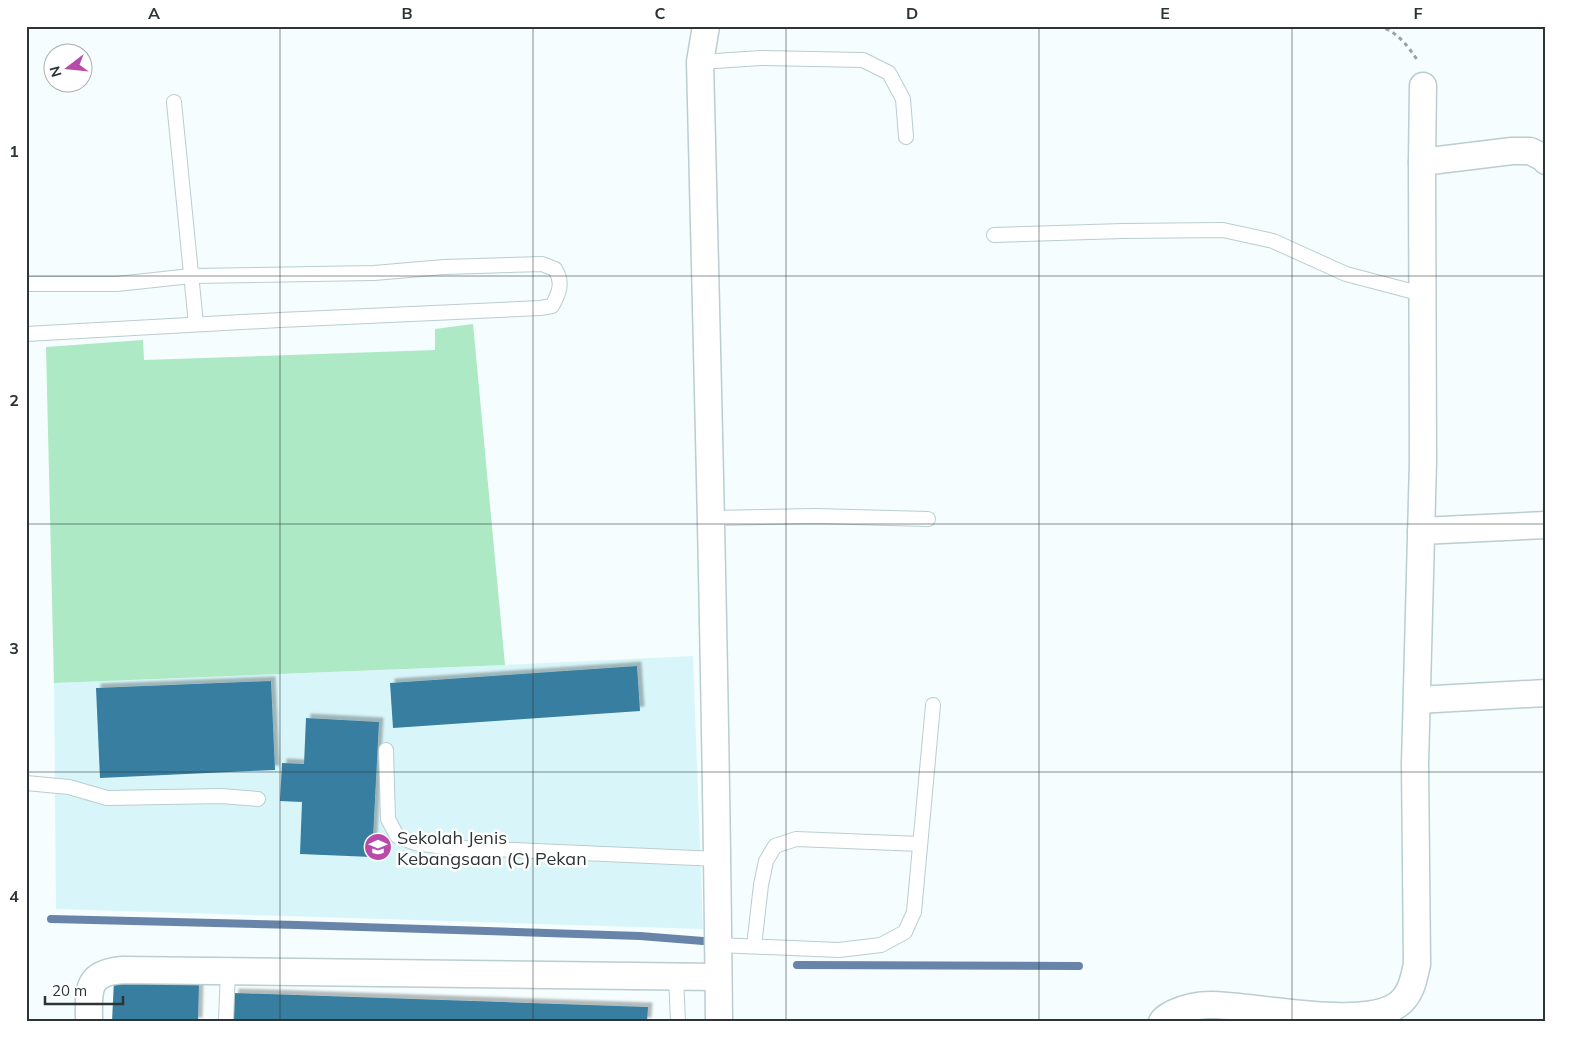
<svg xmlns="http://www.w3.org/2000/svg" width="1572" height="1048" viewBox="0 0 1572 1048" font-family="Mulish,sans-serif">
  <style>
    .built { fill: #d8f6fa }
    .green { fill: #ace9c4 }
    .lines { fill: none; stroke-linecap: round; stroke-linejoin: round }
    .stream { stroke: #6884a9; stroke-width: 8 }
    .building { fill: #397ea0; filter: url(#shadow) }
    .service-casing { stroke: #bacdd0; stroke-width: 16 }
    .minor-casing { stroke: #bacdd0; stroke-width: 29 }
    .path { stroke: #9ba2a4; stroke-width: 3; stroke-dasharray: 4 4; stroke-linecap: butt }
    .service { stroke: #fff; stroke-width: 14 }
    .minor { stroke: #fff; stroke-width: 26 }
    .grid { fill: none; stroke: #2d3436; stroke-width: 1; stroke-opacity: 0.55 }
    .labels { text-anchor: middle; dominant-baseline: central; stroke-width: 5; stroke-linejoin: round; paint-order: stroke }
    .poi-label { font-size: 18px; fill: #2d3436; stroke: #fff; text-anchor: start }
    .neatline { fill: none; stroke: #2d3436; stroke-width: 2 }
    .grid-label { font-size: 16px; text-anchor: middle; font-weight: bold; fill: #2d3436 }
  </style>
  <defs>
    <filter id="shadow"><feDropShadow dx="4.5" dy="-4.5" stdDeviation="1" flood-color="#0004"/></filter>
  </defs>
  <rect width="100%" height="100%" fill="#f5fdfe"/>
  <!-- built -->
  <polygon class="built" points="693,656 703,929 56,909 54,683 505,665"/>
  <!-- green -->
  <polygon class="green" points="473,324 505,665 54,683 46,347 143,340 144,360 435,350 435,329"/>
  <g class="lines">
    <!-- stream -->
    <g class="stream">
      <polyline points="51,919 298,925 640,936 703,941"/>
      <polyline points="797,965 1079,966"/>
    </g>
  </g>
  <!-- building -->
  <g class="building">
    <polygon points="637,666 640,711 393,728 390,683"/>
    <polygon points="271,681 275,770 100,778 96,688"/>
    <polygon points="306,718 379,722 372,857 300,854 302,802 280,801 282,763 304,764"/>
    <polygon points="114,980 199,984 198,1022 112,1022"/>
    <polygon points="234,993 648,1007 647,1022 233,1022"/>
  </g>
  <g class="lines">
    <!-- service casing -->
    <g class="service-casing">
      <g id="service">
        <polyline points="700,62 761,58 863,60 889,73 903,99 906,137"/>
        <polyline points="174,102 196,324"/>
        <polyline points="994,235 1123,231 1223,230 1273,241 1346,274 1422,294"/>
        <path d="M 26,284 L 117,284 L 191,276 L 374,273 L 444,267 L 542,264 L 555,269 C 563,282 560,292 552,306 L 540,308 L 280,320 L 26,334"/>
        <polyline points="711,518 815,516 928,519"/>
        <polyline points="386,750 388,819 397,836 415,843 445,847 718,859"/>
        <polyline points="26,783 69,787 107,798 221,796 258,799"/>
        <polyline points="718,945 839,950 881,945 905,932 914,912 933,705"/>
        <polyline points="754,946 761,885 766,861 775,846 796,839 920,844"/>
        <polyline points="676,976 678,1022"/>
        <polyline points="226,1022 228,970"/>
      </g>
    </g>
    <!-- minor casing -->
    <g class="minor-casing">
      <g id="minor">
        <path d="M 706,26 L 700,62 C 708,382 716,702 719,1022"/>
        <polyline points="1422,162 1512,151 1530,151 1544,158 1546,161"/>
        <polyline points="1421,531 1546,525"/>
        <polyline points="1417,700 1546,693"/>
        <path d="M 89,1022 C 89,990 85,973 123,970 L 718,977"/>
        <path d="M 1162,1022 C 1165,1017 1169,1016 1174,1013 C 1185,1008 1198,1005 1211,1005 C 1255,1005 1369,1032 1401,1002 C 1412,992 1414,977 1417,964 L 1415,764 L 1423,461 L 1422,162 L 1423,86"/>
      </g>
    </g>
    <!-- path -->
    <path class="path" d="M 1378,26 C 1397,31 1407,45 1418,61"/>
    <!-- service -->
    <use href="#service" class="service"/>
    <!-- minor -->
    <use href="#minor" class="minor"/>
  </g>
  <!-- grid -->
  <path class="grid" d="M 280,26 L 280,1022M 533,26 L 533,1022M 786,26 L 786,1022M 1039,26 L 1039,1022M 1292,26 L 1292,1022M 26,276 L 1546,276M 26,524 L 1546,524M 26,772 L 1546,772"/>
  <!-- icons -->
  <defs>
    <g id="school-disc" transform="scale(1.4375)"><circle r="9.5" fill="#b84baa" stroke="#fff"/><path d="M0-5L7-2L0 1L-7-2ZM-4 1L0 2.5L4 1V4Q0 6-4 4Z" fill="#fff"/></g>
  </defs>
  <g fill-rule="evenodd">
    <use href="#school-disc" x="378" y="847"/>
  </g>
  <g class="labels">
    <!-- poi labels -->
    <g class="poi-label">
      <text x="397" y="837">Sekolah Jenis<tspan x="397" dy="21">Kebangsaan (C) Pekan</tspan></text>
    </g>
  </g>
  <!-- border -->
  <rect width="1572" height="1048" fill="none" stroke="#ffffff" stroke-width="55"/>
  <!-- north arrow -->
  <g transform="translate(68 68) rotate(254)"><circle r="24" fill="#ffffff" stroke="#abaeaf"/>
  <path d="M0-4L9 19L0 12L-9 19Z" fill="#b84baa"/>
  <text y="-8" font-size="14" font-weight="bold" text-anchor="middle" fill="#2d3436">N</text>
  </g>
  <!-- scale -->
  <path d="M45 996v8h78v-8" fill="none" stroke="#2d3436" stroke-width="2.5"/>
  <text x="52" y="996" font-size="15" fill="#2d3436" stroke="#ffffff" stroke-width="4" paint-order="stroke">20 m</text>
  <rect x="28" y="28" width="1516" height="992" class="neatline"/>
  <g class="grid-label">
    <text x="154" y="19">A</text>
    <text x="407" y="19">B</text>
    <text x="660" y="19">C</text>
    <text x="912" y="19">D</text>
    <text x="1165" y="19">E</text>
    <text x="1418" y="19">F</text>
    <text x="14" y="157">1</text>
    <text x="14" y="406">2</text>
    <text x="14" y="654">3</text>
    <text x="14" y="902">4</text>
  </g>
</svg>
